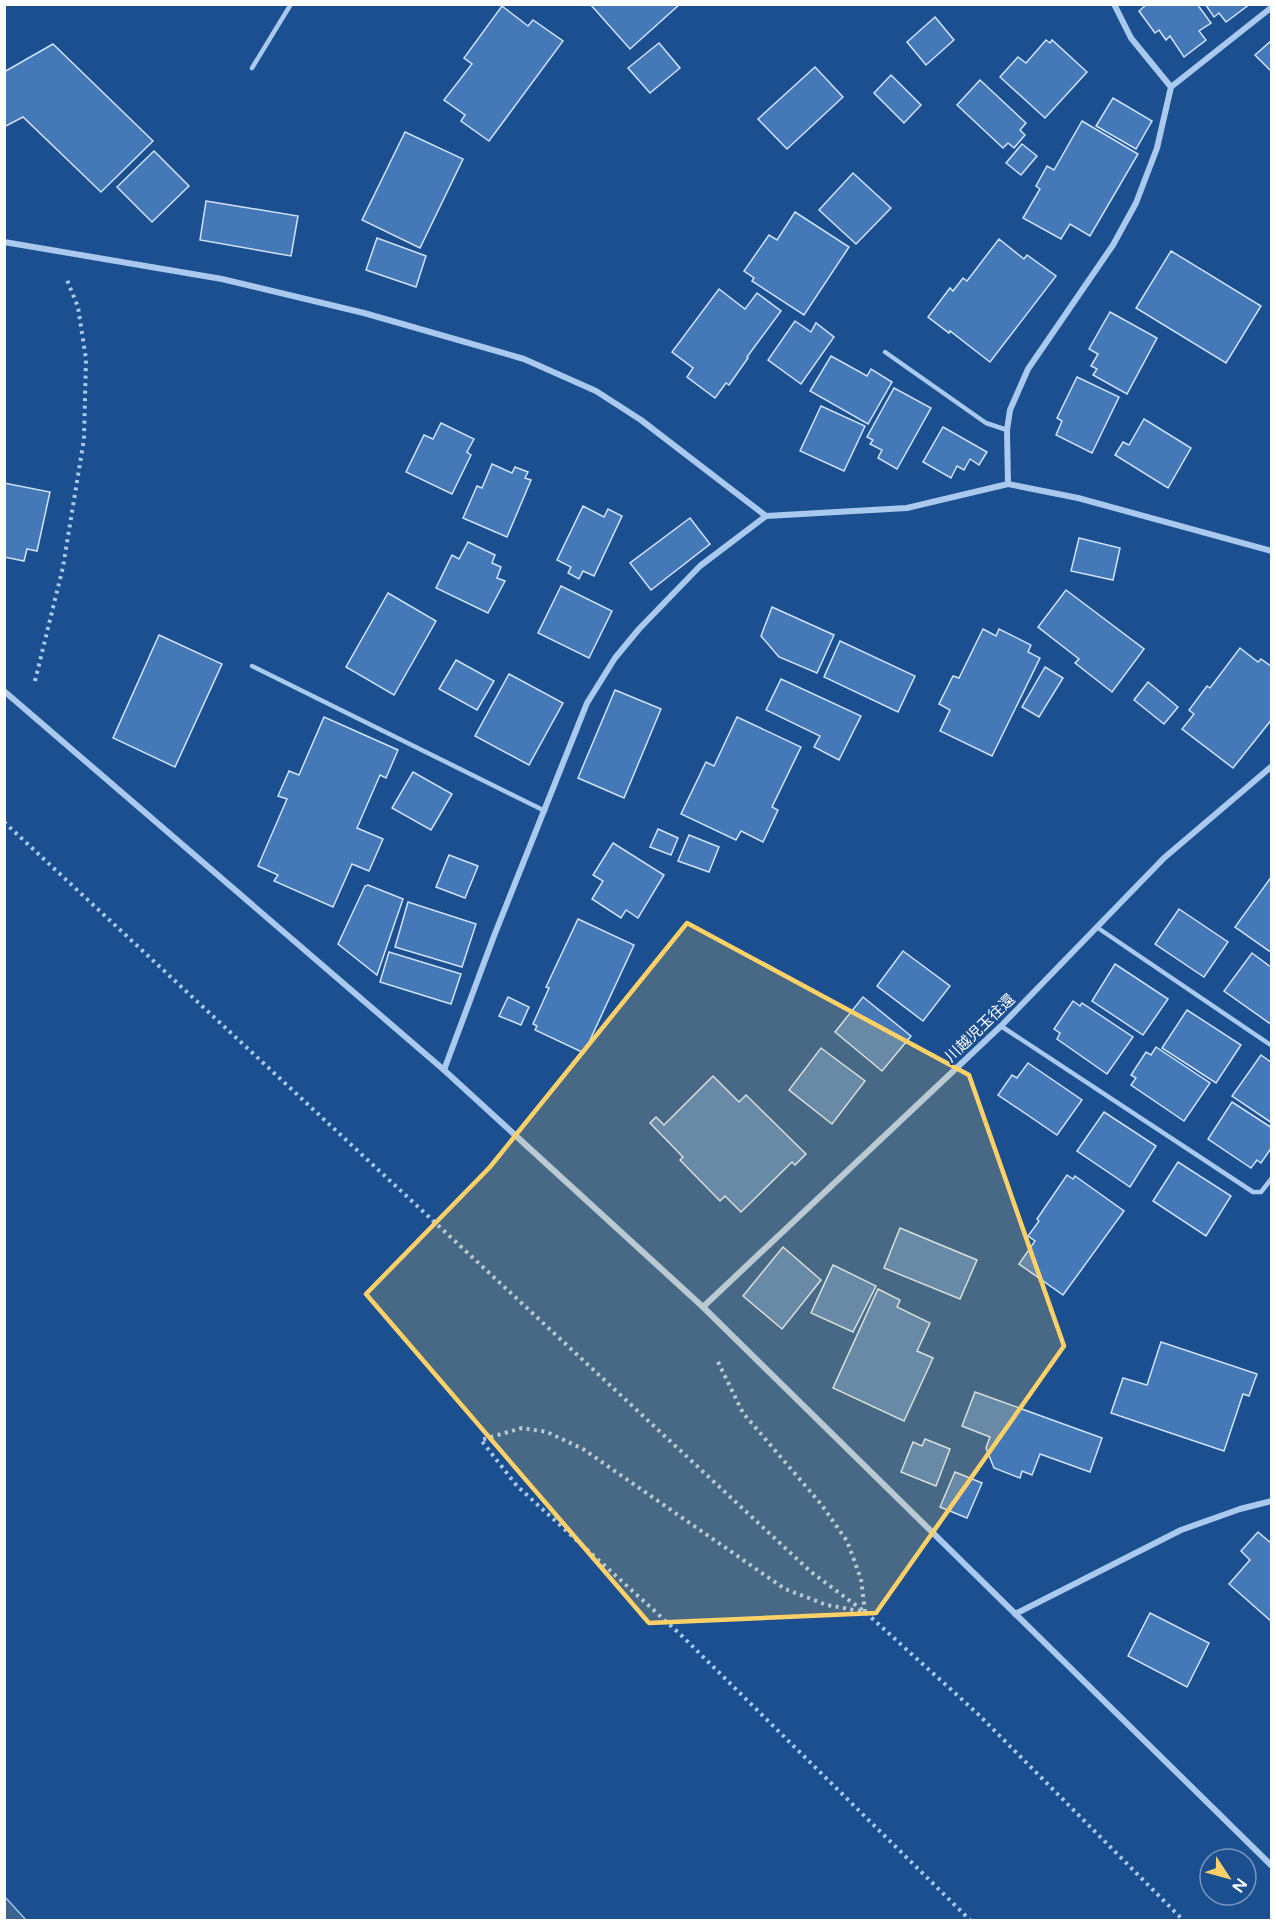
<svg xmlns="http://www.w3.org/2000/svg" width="1276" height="1925" viewBox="0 0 1276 1925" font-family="'Varela Round','Noto Sans JP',sans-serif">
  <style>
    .water { fill: #3c6290; stroke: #9cc4f0; stroke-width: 1.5 }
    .building { fill: #4478b7; stroke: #cfe3fa; stroke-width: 1.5 }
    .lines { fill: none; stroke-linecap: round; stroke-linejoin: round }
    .path { stroke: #a9c9ee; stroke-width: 4; stroke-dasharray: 3 4.5; stroke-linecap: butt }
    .lane { stroke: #a9c9ee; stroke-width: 4.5 }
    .street { stroke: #a9c9ee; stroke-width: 6 }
    .marked { fill: #ffd166; fill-opacity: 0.2; stroke: #ffd166; stroke-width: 4.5; stroke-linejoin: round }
    .labels { text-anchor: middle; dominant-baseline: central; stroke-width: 4.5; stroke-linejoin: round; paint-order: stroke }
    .street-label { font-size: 15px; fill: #fff; stroke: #1b4f8f }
  </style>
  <rect width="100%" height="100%" fill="#1b4f8f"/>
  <!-- water -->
  <polygon class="water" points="5,1897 26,1920 5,1920"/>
  <!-- building -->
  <g class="building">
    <polygon points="590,4 680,4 630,49"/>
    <polygon points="1147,4 1197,4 1211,23 1199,31 1206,40 1184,57 1170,36 1166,40 1159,30 1155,33 1139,11"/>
    <polygon points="1205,4 1250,4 1226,22 1219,13 1214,17"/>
    <polygon points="502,6 528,26 533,20 563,41 489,141 461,121 465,115 444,100 472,64 464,58"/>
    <polygon points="935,17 954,40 926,65 907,42"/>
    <polygon points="1046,40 1050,43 1052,40 1087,72 1045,118 1000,77 1018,57 1026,63"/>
    <polygon points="1272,40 1272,72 1255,55"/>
    <polygon points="659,43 680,68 650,93 628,68"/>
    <polygon points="53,44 153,141 101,192 23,117 4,127 4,72"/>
    <polygon points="815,67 843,97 787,149 758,119"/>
    <polygon points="891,75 921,105 904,123 874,93"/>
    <polygon points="980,80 1026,123 1020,130 1025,135 1014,148 1008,143 1003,148 957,105"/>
    <polygon points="1113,98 1152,121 1136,149 1096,126"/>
    <polygon points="1082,121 1138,154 1090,236 1070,224 1061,239 1023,218 1040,189 1036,186 1047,166 1054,170"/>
    <polygon points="405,132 463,159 420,248 362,220"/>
    <polygon points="1022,144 1037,156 1021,175 1006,163"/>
    <polygon points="154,151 189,186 152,222 117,187"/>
    <polygon points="853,173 891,208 856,244 819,210"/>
    <polygon points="206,201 298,216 291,256 200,240"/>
    <polygon points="795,212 849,247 804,315 752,281 754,278 744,271 769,235 777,240"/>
    <polygon points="377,238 426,256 416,287 366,270"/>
    <polygon points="999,239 1024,259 1027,255 1056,276 990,362 950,331 949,333 928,317 950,288 953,291 963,278 967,281"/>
    <polygon points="1171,251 1261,306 1226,363 1136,308"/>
    <polygon points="719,289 745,309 757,293 781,311 747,357 748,358 729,385 726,383 715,398 687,377 693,368 672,352"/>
    <polygon points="1110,312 1157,338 1127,394 1093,375 1097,369 1091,366 1098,354 1089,349"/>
    <polygon points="795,321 811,332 816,323 834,337 801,384 768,360"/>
    <polygon points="831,356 867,376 871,369 892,382 868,424 810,391"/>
    <polygon points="1077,377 1119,397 1092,453 1056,435 1062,421 1057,418"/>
    <polygon points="894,388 931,408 897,469 878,458 882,450 870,444 873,440 867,437"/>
    <polygon points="821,406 865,426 844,471 800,451"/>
    <polygon points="1144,419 1191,448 1168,488 1115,455 1123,442 1129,445"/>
    <polygon points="441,423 474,439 467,452 471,455 452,494 406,472 424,435 433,439"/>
    <polygon points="943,427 987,452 979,465 970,459 964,470 957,466 951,478 923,462"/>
    <polygon points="492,464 512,473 515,467 528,472 525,478 531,480 507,537 463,518 477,486 482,488"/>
    <polygon points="4,483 50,492 37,551 27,549 24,561 4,557"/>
    <polygon points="583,506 604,517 608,509 622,516 594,576 583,571 579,579 568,573 571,567 557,560"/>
    <polygon points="690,518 710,544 651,590 630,563"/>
    <polygon points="1079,538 1120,548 1113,580 1071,571"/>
    <polygon points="468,542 495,555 492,563 501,567 497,578 505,581 488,613 436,588 452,555 459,559"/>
    <polygon points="561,586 612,611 589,658 538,633"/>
    <polygon points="1066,590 1144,649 1112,692 1075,663 1079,659 1038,627"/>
    <polygon points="388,593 436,621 394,695 346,667"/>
    <polygon points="772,607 834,635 817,673 779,657 761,636"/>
    <polygon points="983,629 996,636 999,629 1031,645 1028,652 1040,658 992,756 940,731 950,710 939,704 953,676 959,678"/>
    <polygon points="159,635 222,664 175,767 113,738"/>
    <polygon points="840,641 915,676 898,712 824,677"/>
    <polygon points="1240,648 1258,662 1261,659 1272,667 1272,719 1233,768 1182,729 1194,714 1189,710 1207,686 1210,688"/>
    <polygon points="456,660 494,681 477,710 439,689"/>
    <polygon points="1045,667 1063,678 1039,717 1022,707"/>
    <polygon points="509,674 563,703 529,765 475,736"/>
    <polygon points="781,679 861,716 839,760 814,747 820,736 766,710"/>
    <polygon points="1148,682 1178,707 1164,724 1134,700"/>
    <polygon points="615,690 661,709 624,798 578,778"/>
    <polygon points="324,717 398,750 386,778 380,775 357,828 383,839 369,871 352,864 333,907 274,881 278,875 258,866 287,799 278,796 289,771 299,775"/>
    <polygon points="737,717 801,747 772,807 778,810 763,842 741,831 736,840 681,814 706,762 714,766"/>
    <polygon points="413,772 452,794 431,830 392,808"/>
    <polygon points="658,829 678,838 671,855 650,847"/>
    <polygon points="689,835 719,847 709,872 678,861"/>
    <polygon points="613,843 664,875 638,918 626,910 621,918 592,899 603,881 593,875"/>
    <polygon points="449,855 478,866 465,898 436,887"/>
    <polygon points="1272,876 1272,953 1235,927"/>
    <polygon points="368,885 403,899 377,975 338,944 365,886"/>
    <polygon points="408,902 476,924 462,967 395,947"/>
    <polygon points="1179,909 1228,942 1204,977 1155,944"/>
    <polygon points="578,919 634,945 584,1053 535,1030 537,1026 533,1024 549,988 546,987"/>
    <polygon points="903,951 950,986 923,1021 877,986"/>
    <polygon points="389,952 461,974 451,1004 380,982"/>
    <polygon points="1252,953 1272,968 1272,1025 1224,991"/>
    <polygon points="1115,964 1168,999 1143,1035 1092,1001"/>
    <polygon points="508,997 529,1007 521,1025 499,1016"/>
    <polygon points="863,997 911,1036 882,1071 835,1032"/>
    <polygon points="1073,1001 1080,1006 1082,1003 1133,1037 1107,1074 1057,1039 1060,1033 1054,1029"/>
    <polygon points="1187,1010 1241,1045 1216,1083 1162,1048"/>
    <polygon points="1156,1047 1210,1083 1184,1121 1131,1085 1136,1078 1131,1075 1146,1052 1151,1055"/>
    <polygon points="821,1048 865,1081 832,1124 789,1090"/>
    <polygon points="1261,1055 1272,1063 1272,1123 1232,1096"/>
    <polygon points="1028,1063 1082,1100 1057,1135 998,1095 1012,1075 1017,1078"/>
    <polygon points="713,1076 739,1102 746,1095 806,1154 795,1165 792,1162 741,1212 725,1196 720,1201 680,1160 683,1157 650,1123 656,1117 664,1125"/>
    <polygon points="1232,1102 1272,1128 1272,1147 1261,1163 1257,1160 1251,1168 1208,1139"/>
    <polygon points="1104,1112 1156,1146 1130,1187 1077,1151"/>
    <polygon points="1178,1162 1231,1196 1206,1236 1153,1201"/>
    <polygon points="1067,1175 1073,1179 1075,1176 1124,1211 1063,1295 1019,1264 1035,1241 1028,1236 1039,1221 1037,1219"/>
    <polygon points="900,1228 977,1260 960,1299 884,1268"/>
    <polygon points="783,1247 821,1280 782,1329 743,1296"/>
    <polygon points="833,1265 876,1286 853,1332 811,1313"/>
    <polygon points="878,1289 900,1300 897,1307 930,1323 917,1351 933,1358 904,1421 833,1388"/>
    <polygon points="1161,1342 1257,1374 1249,1396 1243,1394 1224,1451 1111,1413 1123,1378 1147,1385"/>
    <polygon points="975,1392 1102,1438 1090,1472 1040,1454 1032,1475 1022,1471 1020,1478 994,1468 986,1448 990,1437 962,1426"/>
    <polygon points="925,1439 950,1449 936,1486 901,1472 913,1442 922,1446"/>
    <polygon points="955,1472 982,1483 967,1518 940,1507"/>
    <polygon points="1258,1532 1272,1544 1272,1622 1229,1584 1250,1560 1241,1551"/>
    <polygon points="1150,1613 1209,1643 1187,1687 1128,1656"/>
  </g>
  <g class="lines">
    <!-- path -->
    <g class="path">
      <polyline points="35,681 63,567 84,439 86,359 78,307 67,280"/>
      <polyline points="4,822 811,1572 865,1612 977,1713 1183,1920"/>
      <polyline points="718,1362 743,1413 821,1504 847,1541 861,1579 865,1612 827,1605 785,1589 583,1449 547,1432 522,1428 481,1440 517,1486 681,1635 970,1920"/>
    </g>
    <!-- lane -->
    <g class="lane">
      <polyline points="252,68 291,4"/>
      <polyline points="885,352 986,423 1007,430"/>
      <polyline points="252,666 545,811"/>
      <polyline points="1098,928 1272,1046"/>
      <polyline points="1001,1026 1253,1192 1261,1192 1272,1178"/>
    </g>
    <!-- street -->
    <g class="street">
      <polyline points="1171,87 1272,7"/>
      <polyline points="4,242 222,279 364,313 524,359 596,391 641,420 766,516 907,508 1008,484 1007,430 1010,410 1028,369 1113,245 1136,203 1157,148 1171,87 1131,38 1114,4"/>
      <polyline points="1008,484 1078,498 1272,551"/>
      <polyline points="4,691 444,1070 703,1307 1272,1866"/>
      <polyline points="444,1070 494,936 587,703 615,658 639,629 700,566 766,516"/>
      <polyline points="703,1307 1001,1026 1164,858 1272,766"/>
      <polyline points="1015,1614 1181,1530 1240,1509 1272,1501"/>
    </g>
  </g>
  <!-- marked area -->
  <path class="marked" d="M 687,923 L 969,1075 L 1064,1346 L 876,1613 L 649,1623 L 366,1294 L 490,1167 Z"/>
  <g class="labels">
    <!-- street labels -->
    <g class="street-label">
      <text transform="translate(980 1028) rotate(-44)">川越児玉往還</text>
    </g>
  </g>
  <!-- border -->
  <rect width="1276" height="1925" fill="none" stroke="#ffffff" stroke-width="12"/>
  <!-- north arrow -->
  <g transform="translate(1228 1877) rotate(126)"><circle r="28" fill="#1b4f8f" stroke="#7695bc" stroke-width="1.5"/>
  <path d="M0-4.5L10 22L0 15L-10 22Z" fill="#ffd166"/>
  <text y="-9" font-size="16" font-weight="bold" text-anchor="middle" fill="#ffffff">N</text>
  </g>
</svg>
